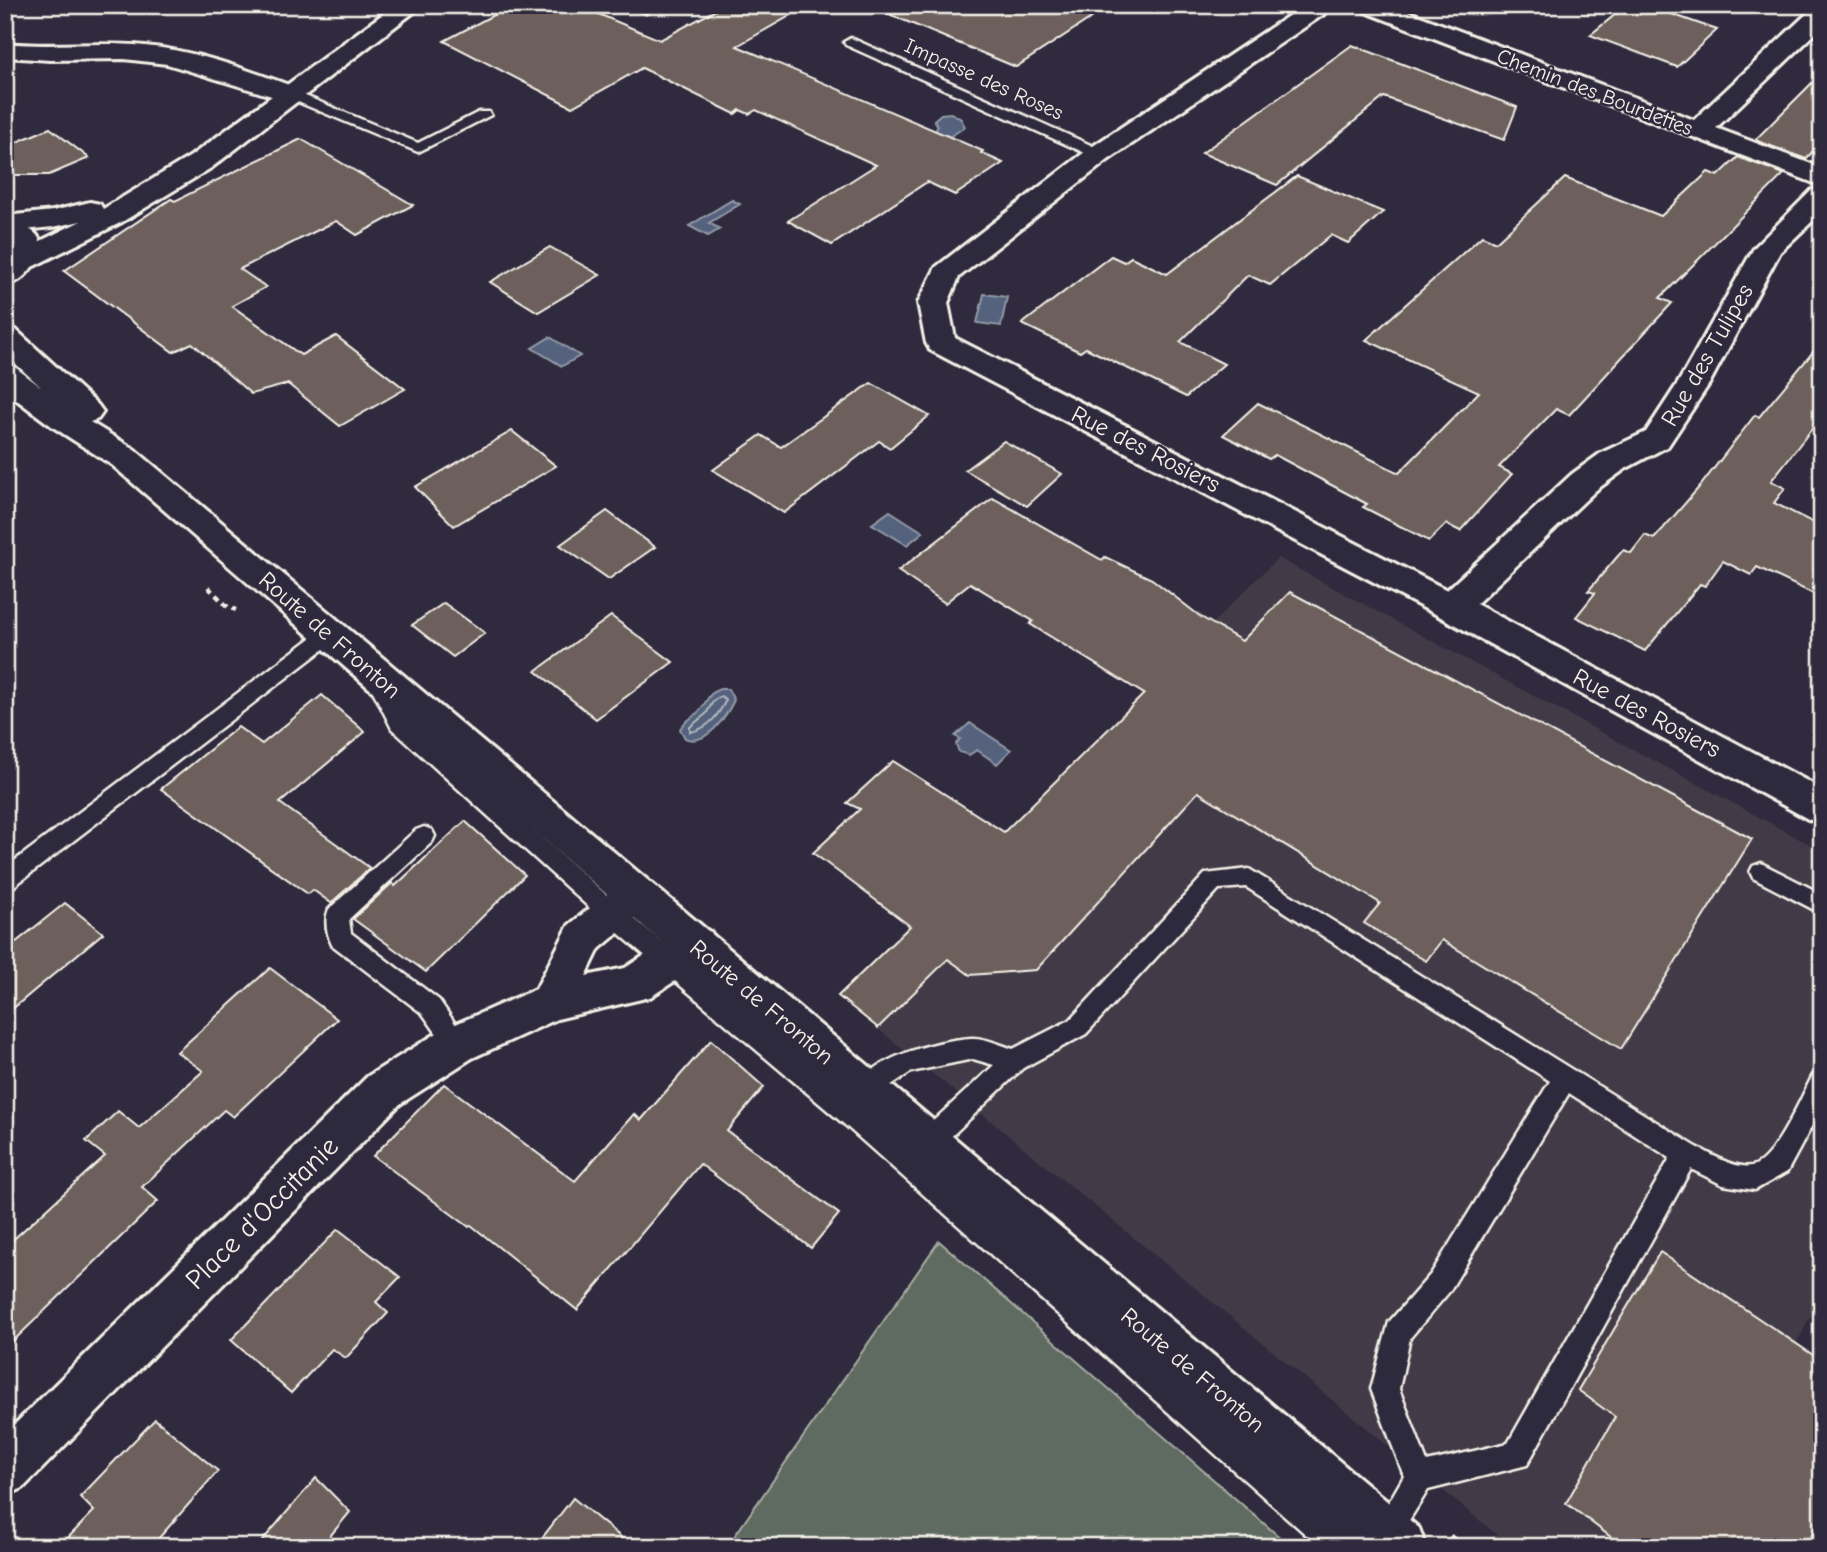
<svg xmlns="http://www.w3.org/2000/svg" width="1827" height="1552" viewBox="0 0 1827 1552" font-family="'Comic Neue',sans-serif">
  <style>
    .built { fill: #423a46 }
    .green { fill: #5e6b60; stroke: #a9aea4; stroke-width: 2 }
    .water { fill: #54627e; stroke: #949ba8; stroke-width: 2 }
    .lines { fill: none; stroke-linecap: round; stroke-linejoin: round }
    .shore { stroke: #b4b8be; stroke-width: 2 }
    .building { fill: #6d615c; stroke: #f4f1e8; stroke-width: 2 }
    .service-casing { stroke: #f4f1e8; stroke-width: 5 }
    .minor-casing { stroke: #f4f1e8; stroke-width: 6 }
    .tertiary-casing { stroke: #f4f1e8; stroke-width: 6 }
    .secondary-casing { stroke: #f4f1e8; stroke-width: 6 }
    .path-far1 { stroke: #f4f1e8; stroke-width: 4.5; stroke-dasharray: 6 5; stroke-linecap: butt }
    .path { stroke: #f4f1e8; stroke-width: 5; stroke-dasharray: 9 6; stroke-linecap: butt }
    .service { fill: #2f2a3d; fill-rule: evenodd }
    .minor { fill: #2f2a3d; fill-rule: evenodd }
    .tertiary { fill: #2f2a3d; fill-rule: evenodd }
    .secondary { fill: #2f2a3d; fill-rule: evenodd }
    .labels { text-anchor: middle; dominant-baseline: central; stroke-width: 5; stroke-linejoin: round; paint-order: stroke }
    .far-street-label { font-size: 21px; fill: #f4f1e8; stroke: #2f2a3d }
    .street-label { font-size: 24px; fill: #f4f1e8; stroke: #2f2a3d }
    .near-street-label { font-size: 28px; fill: #f4f1e8; stroke: #2f2a3d }
  </style>
  <rect width="100%" height="100%" fill="#2f2a3d"/>
  <filter id="ink" filterUnits="userSpaceOnUse"><feTurbulence type="fractalNoise" baseFrequency=".0143" numOctaves="2"/><feDisplacementMap in="SourceGraphic" scale="14" xChannelSelector="R" yChannelSelector="G"/><feConvolveMatrix kernelMatrix="1 2 1 2 8 2 1 2 1" color-interpolation-filters="sRGB"/></filter>
  <g filter="url(#ink)">
    <!-- built -->
    <polygon class="built" points="1278,558 1822,851 1822,1293 1694,1547 1512,1547 838,996"/>
    <!-- green -->
    <polygon class="green" points="939,1241 1291,1547 727,1547"/>
    <!-- water -->
    <g class="water">
      <polygon points="951,113 961,119 965,127 946,139 935,131 938,126 934,120 941,114"/>
      <polygon points="732,200 740,204 709,223 720,229 708,236 689,226"/>
      <polygon points="984,294 1007,297 1001,326 977,323"/>
      <polygon points="550,337 580,356 562,366 532,348"/>
      <polygon points="890,511 923,532 907,545 872,524"/>
      <path d="M 720,689 L 728,689 L 734,700 C 726,717 706,747 685,738 L 680,729 C 685,720 695,717 701,709 C 708,700 708,693 720,689 Z"/>
      <polygon points="970,723 1011,750 997,764 977,750 969,755 959,752 956,744 960,739 955,736"/>
    </g>
    <g class="lines">
      <!-- shore -->
      <path class="shore" d="M 721,696 L 726,700 C 718,716 708,729 690,732 L 690,727 L 706,714 L 714,700 Z"/>
    </g>
    <!-- building -->
    <g class="building">
      <polygon points="512,5 577,5 660,40 725,5 809,5 737,46 983,151 981,153 1003,163 955,195 927,182 832,245 788,221 876,165 756,110 749,114 740,110 735,114 642,68 572,107 444,41"/>
      <polygon points="867,5 1111,5 1016,67"/>
      <polygon points="1627,5 1646,5 1717,30 1677,67 1590,35"/>
      <polygon points="1352,45 1517,107 1504,140 1384,97 1277,185 1202,153"/>
      <polygon points="1822,73 1822,141 1806,159 1755,140"/>
      <polygon points="50,128 89,158 49,175 5,175 5,147"/>
      <polygon points="301,139 413,205 357,235 336,221 240,269 266,287 232,306 301,355 336,336 405,389 340,426 288,384 251,394 192,343 173,352 64,271 171,199 175,201"/>
      <polygon points="1738,157 1784,174 1660,298 1672,303 1569,415 1556,409 1499,467 1512,474 1460,531 1446,524 1429,541 1363,507 1367,504 1275,455 1269,459 1223,435 1258,403 1399,473 1479,392 1366,340 1482,236 1496,242 1565,178 1661,216 1708,172 1718,176"/>
      <polygon points="1297,176 1383,212 1348,243 1331,235 1270,285 1248,275 1180,342 1224,364 1186,397 1086,348 1080,352 1022,324 1111,256 1124,262 1131,257 1167,274"/>
      <polygon points="550,247 600,275 538,312 490,282"/>
      <polygon points="1822,341 1822,416 1771,481 1785,488 1774,503 1822,527 1822,598 1757,567 1751,575 1723,561 1705,586 1700,584 1645,651 1576,617 1595,593 1588,591 1623,550 1631,553 1645,535 1654,539 1701,485 1755,415 1759,417"/>
      <polygon points="871,383 929,416 890,448 879,441 784,513 713,470 761,435 781,447"/>
      <polygon points="512,431 556,466 454,526 415,487"/>
      <polygon points="1004,441 1062,474 1027,506 965,470"/>
      <polygon points="993,498 1102,560 1105,557 1152,579 1201,617 1242,641 1290,592 1752,839 1621,1049 1442,940 1426,961 1364,923 1380,903 1198,792 1036,970 970,975 948,959 878,1028 838,996 910,926 813,853 860,809 847,803 893,761 1004,832 1144,694 1030,624 1033,621 970,583 945,603 898,571"/>
      <polygon points="607,511 655,547 609,579 560,545"/>
      <polygon points="444,603 485,633 453,657 412,625"/>
      <polygon points="611,616 673,662 596,719 536,671"/>
      <polygon points="322,695 365,732 280,803 370,868 331,903 313,890 308,894 161,789 238,727 262,744"/>
      <polygon points="465,821 525,875 426,972 353,919 392,883 395,886"/>
      <polygon points="65,903 103,933 5,1015 5,951"/>
      <polygon points="270,968 337,1019 233,1117 224,1110 142,1187 158,1201 5,1349 5,1247 105,1156 86,1141 118,1111 139,1128 203,1071 177,1052"/>
      <polygon points="711,1040 764,1087 727,1131 839,1214 811,1248 700,1164 577,1310 471,1225 469,1227 373,1156 444,1084 575,1181 634,1114 641,1120"/>
      <polygon points="338,1229 400,1277 376,1302 388,1313 346,1358 332,1349 291,1393 231,1340"/>
      <polygon points="1660,1252 1822,1361 1822,1514 1806,1547 1624,1547 1566,1503 1615,1417 1578,1390"/>
      <polygon points="155,1419 218,1471 151,1547 59,1547 94,1511 80,1497"/>
      <polygon points="316,1478 350,1512 321,1547 257,1547"/>
      <polygon points="573,1498 633,1547 535,1547"/>
    </g>
    <g class="lines">
      <!-- service casing -->
      <g class="service-casing">
        <g id="service">
          <polygon points="630,5 648,5 653,9 646,13"/>
          <polygon points="851,38 1104,151 1106,154 1104,157 1094,157 846,45 844,42"/>
          <polygon points="291,90 418,143 479,112 489,112 491,115 418,152 286,97 284,94"/>
          <polygon points="330,627 337,629 340,634 337,639 13,887 5,890 5,868 323,629"/>
          <polygon points="378,673 385,676 407,718 619,906 863,1109 1352,1537 1356,1547 1320,1547 845,1125 603,920 392,729 368,681 371,676"/>
          <path d="M 424,827 L 432,830 L 435,836 L 432,842 L 349,919 L 351,933 L 439,1000 L 469,1044 L 465,1051 L 457,1055 L 449,1051 L 423,1014 L 332,945 C 327,934 324,920 329,909 L 416,830 Z"/>
          <polygon points="1761,863 1822,894 1822,914 1753,878 1750,872 1753,866"/>
          <path d="M 1249,869 L 1695,1146 C 1711,1154 1733,1169 1752,1166 C 1774,1162 1802,1095 1813,1075 L 1822,1072 L 1822,1107 L 1787,1172 L 1755,1190 L 1723,1185 L 1691,1169 L 1527,1465 L 1428,1490 L 1395,1543 L 1387,1547 L 1375,1543 L 1371,1533 L 1404,1476 L 1371,1389 L 1389,1322 L 1431,1274 L 1550,1081 L 1246,887 L 1219,889 L 1086,1034 L 1023,1068 L 937,1150 L 928,1154 L 919,1150 L 916,1142 L 919,1134 L 994,1065 L 973,1059 L 911,1072 L 867,1101 L 858,1098 L 855,1090 C 870,1058 938,1040 971,1038 C 984,1037 1001,1045 1013,1049 L 1070,1020 L 1205,874 ZM 1569,1093 L 1670,1158 L 1508,1443 L 1427,1462 L 1399,1389 L 1410,1338 L 1449,1292 Z"/>
        </g>
      </g>
      <!-- minor casing -->
      <g class="minor-casing">
        <g id="minor">
          <polygon points="1305,5 1334,5 1330,10 1108,160 959,277 948,303 955,338 1447,590 1572,474 1601,453 1646,432 1678,383 1754,248 1812,190 1822,188 1822,212 1780,252 1709,384 1668,446 1625,469 1596,490 1476,604 1822,789 1822,824 1808,819 1439,616 930,350 926,343 918,303 936,267 1090,148"/>
          <polygon points="1356,5 1391,5 1694,120 1813,8 1822,6 1822,27 1716,128 1822,168 1822,186 1360,10"/>
          <path d="M 5,43 C 52,48 98,41 145,46 C 198,51 250,71 300,89 L 304,94 L 300,99 L 291,102 L 167,64 L 124,59 L 50,60 L 5,57 Z"/>
          <polygon points="634,879 648,884 654,896 648,908 599,949 586,976 625,968 681,932 696,927 711,932 717,945 711,958 650,997 557,1019 472,1058 400,1104 23,1488 5,1496 5,1434 368,1076 442,1030 536,989 569,925 620,884"/>
        </g>
      </g>
      <!-- tertiary casing -->
      <g class="tertiary-casing">
        <polygon id="tertiary" points="395,5 423,5 211,168 122,222 34,266 24,269 14,266 10,260 14,254 81,221 53,227 5,232 5,216 53,211 90,202 100,204 103,209 191,156"/>
      </g>
      <!-- secondary casing -->
      <g class="secondary-casing">
        <g id="secondary">
          <path d="M 5,220 C 32,226 54,239 32,267 C 25,277 17,283 5,286 L 5,262 L 13,250 L 13,243 L 5,238 Z"/>
          <polygon points="5,328 16,330 98,405 103,412 98,419 90,422 134,449 1419,1528 1426,1547 1359,1547 112,465 53,427 5,391 5,365 16,368 41,387 5,354"/>
        </g>
      </g>
      <!-- path-far1 -->
      <polyline class="path-far1" points="208,587 228,607 236,610"/>
      <!-- path -->
      <polyline class="path" points="1450,1536 1463,1547"/>
      <!-- service -->
      <use href="#service" class="service"/>
      <!-- minor -->
      <use href="#minor" class="minor"/>
      <!-- tertiary -->
      <use href="#tertiary" class="tertiary"/>
      <!-- secondary -->
      <use href="#secondary" class="secondary"/>
    </g>
  </g>
  <g class="labels">
    <!-- far-street labels -->
    <g class="far-street-label">
      <text transform="translate(984 79) rotate(24)">Impasse des Roses</text>
      <text transform="translate(1595 92) rotate(21)">Chemin des Bourdettes</text>
    </g>
    <!-- street labels -->
    <g class="street-label">
      <text transform="translate(1707 355) rotate(-60)">Rue des Tulipes</text>
      <text transform="translate(1146 449) rotate(27)">Rue des Rosiers</text>
      <text transform="translate(330 635) rotate(41)">Route de Fronton</text>
      <text transform="translate(1647 713) rotate(28)">Rue des Rosiers</text>
      <text transform="translate(762 1002) rotate(40)">Route de Fronton</text>
      <text transform="translate(1193 1370) rotate(40)">Route de Fronton</text>
    </g>
    <!-- near-street labels -->
    <g class="near-street-label">
      <text transform="translate(262 1213) rotate(-45)">Place d'Occitanie</text>
    </g>
  </g>
  <!-- margin -->
  <rect width="1827" height="1552" fill="none" stroke="#2f2a3d" stroke-width="28"/>
  <rect x="14" y="14" width="1799" height="1524" fill="none" stroke="#f4f1e8" stroke-width="2.5" filter="url(#ink)"/>
</svg>
